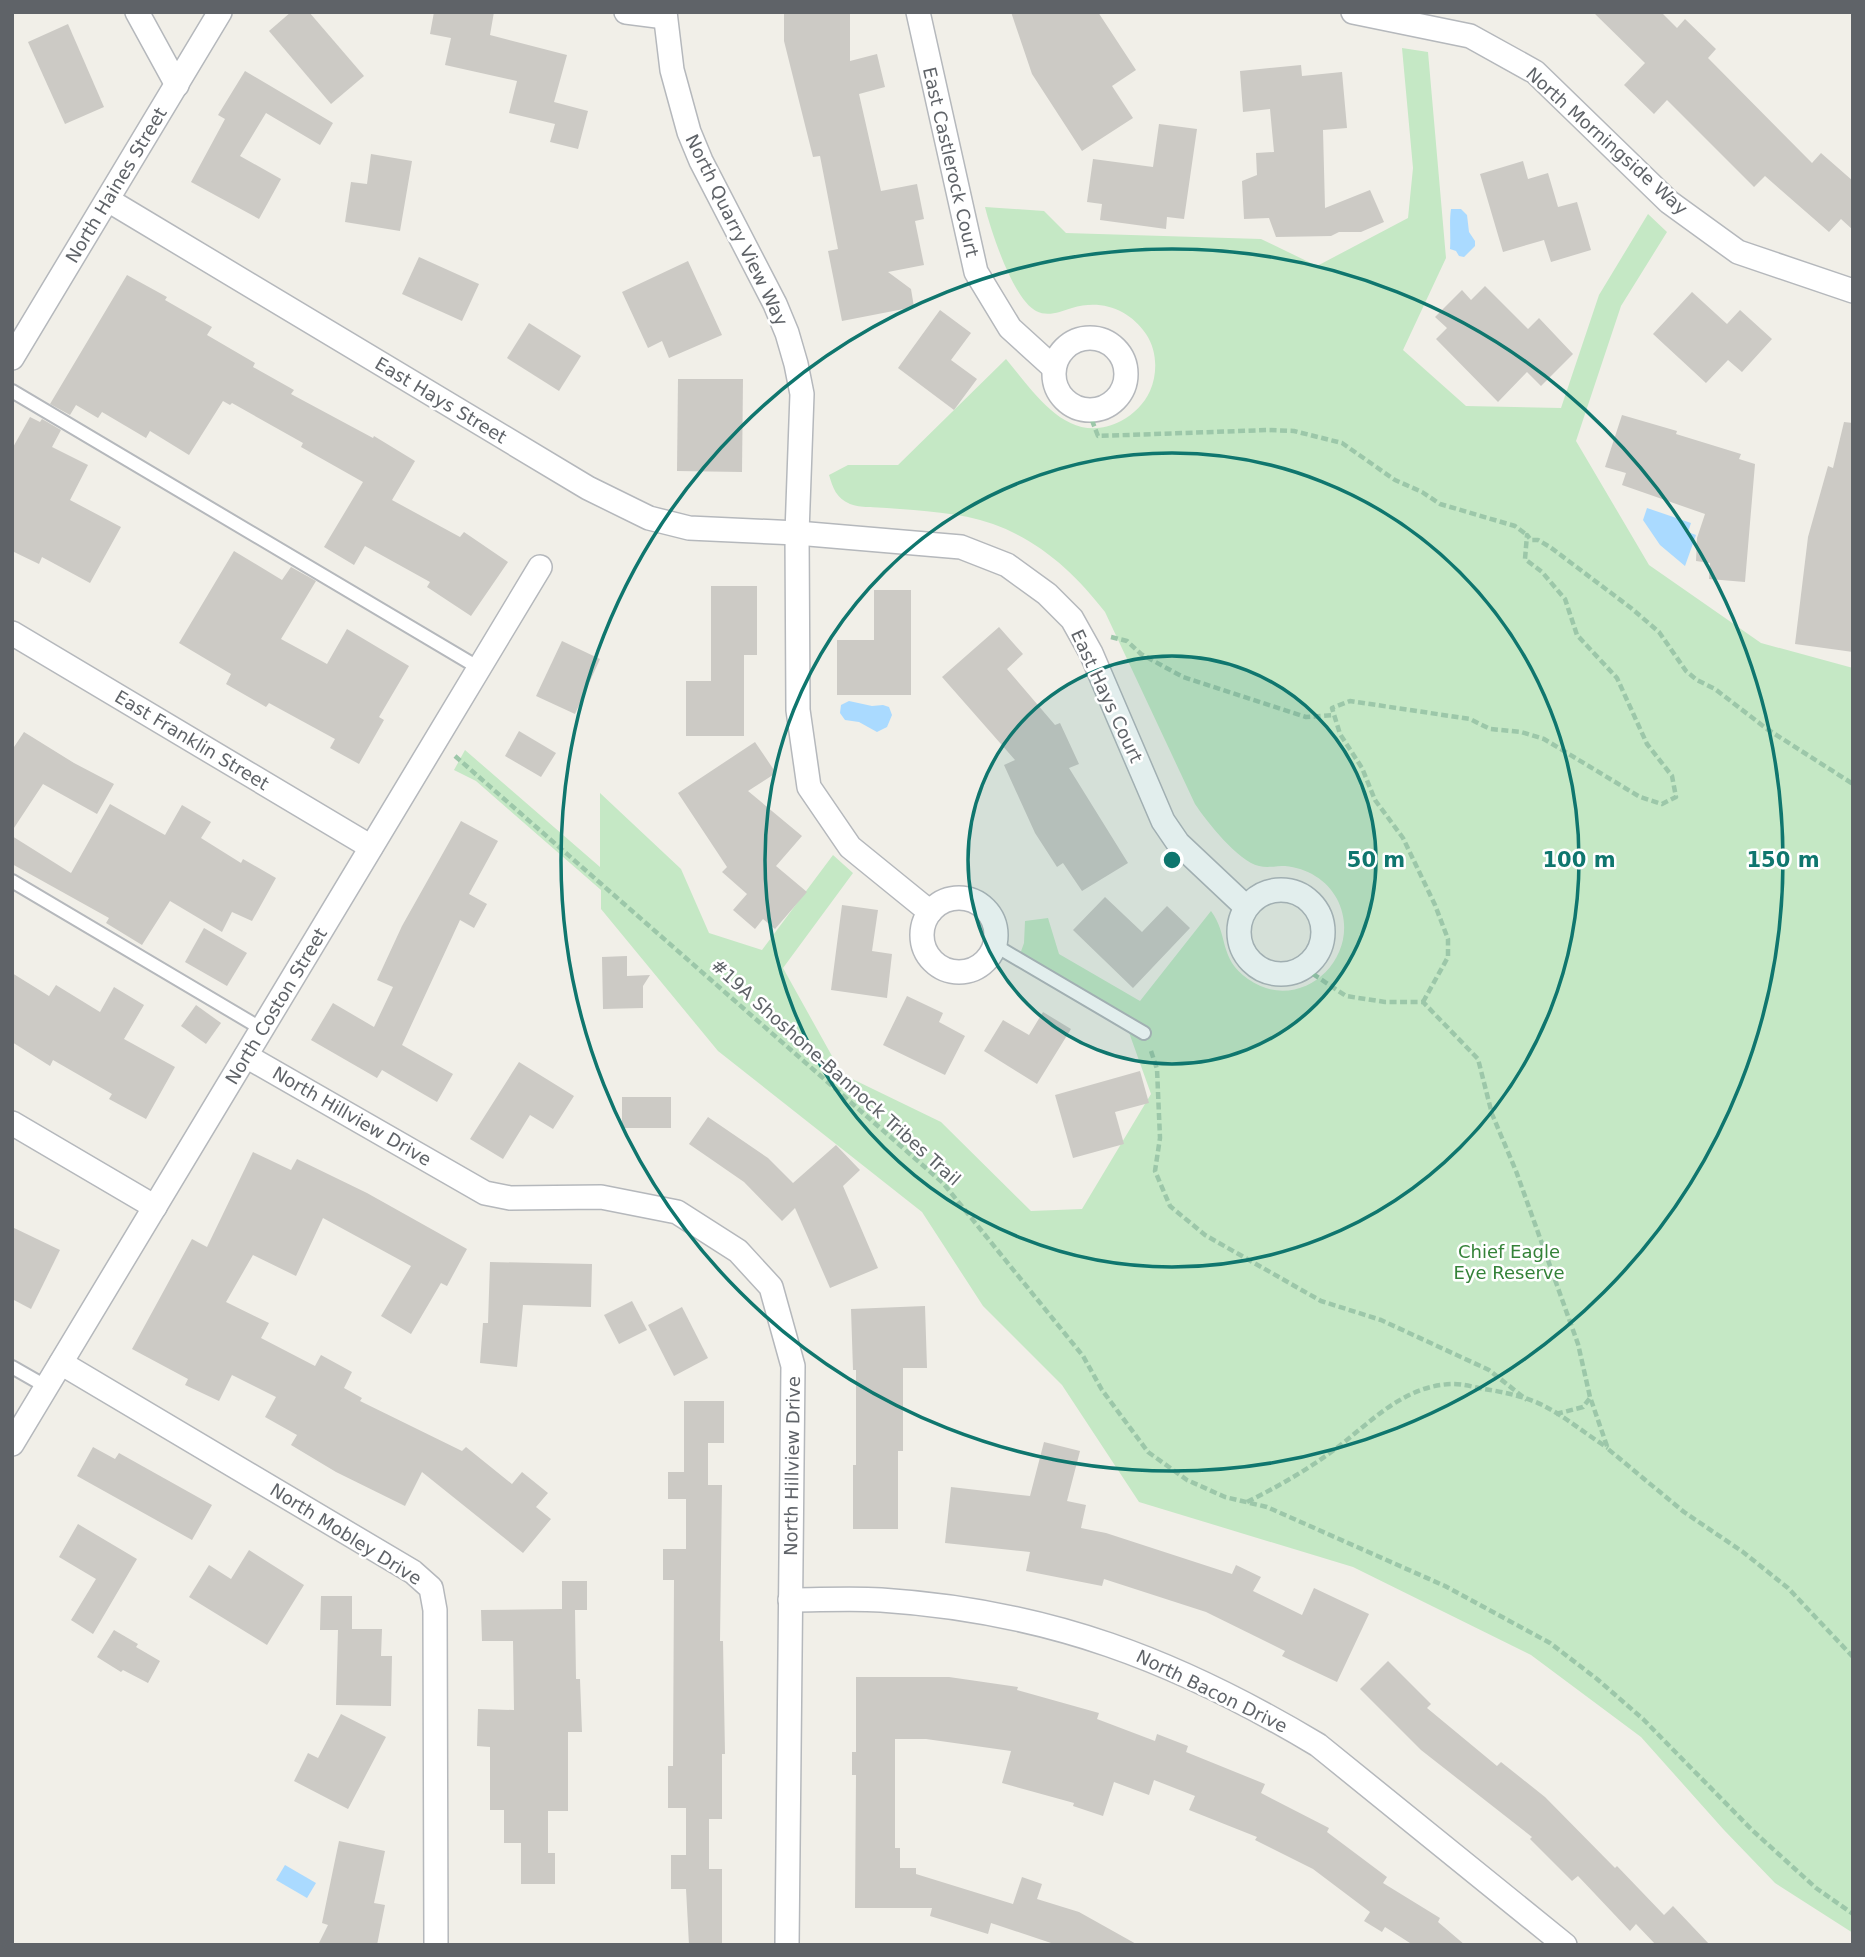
<svg xmlns="http://www.w3.org/2000/svg" width="1865" height="1957" viewBox="0 0 1865 1957" font-family="'DejaVu Sans',sans-serif">
  <style>
    .green { fill: #c5e8c5 }
    .water { fill: #aadaff }
    .building { fill: #cccac5 }
    .lines { fill: none; stroke-linecap: round; stroke-linejoin: round }
    .lane-casing { stroke: #b5b8bc; stroke-width: 16 }
    .street-casing { stroke: #b5b8bc; stroke-width: 26 }
    .path { stroke: #9cc7a9; stroke-width: 4.5; stroke-dasharray: 7 3.5; stroke-linecap: butt }
    .lane { stroke: #fff; stroke-width: 12 }
    .street { stroke: #fff; stroke-width: 23 }
    .ring { fill: none; stroke: #0f766e; stroke-width: 3.5 }
    .labels { text-anchor: middle; dominant-baseline: central; stroke-width: 5; stroke-linejoin: round; paint-order: stroke }
    .street-label { font-size: 18px; fill: #5f6368; stroke: #fff }
    .park-label { font-size: 18px; fill: #348238; stroke: #fff }
    .centre { fill: #0f766e; stroke: #fff; stroke-width: 3.5 }
    .ring-label { font-size: 21px; text-anchor: middle; font-weight: bold; fill: #0f766e; stroke: #fff; stroke-width: 5; stroke-linejoin: round; paint-order: stroke }
  </style>
  <rect width="100%" height="100%" fill="#f1efe8"/>
  <!-- green -->
  <path class="green" d="M 1402,48 L 1428,52 L 1446,258 L 1403,350 L 1466,406 L 1561,408 L 1599,295 L 1648,214 L 1667,232 L 1621,306 L 1576,441 L 1649,565 L 1761,643 L 1853,668 L 1853,1933 L 1775,1883 L 1724,1830 L 1641,1737 L 1531,1655 L 1353,1567 L 1139,1502 L 1062,1385 L 983,1306 L 922,1212 L 718,1051 L 601,909 L 601,890 L 476,781 L 454,770 L 465,750 L 600,867 L 600,793 L 681,869 L 709,933 L 762,950 L 833,855 L 853,873 L 783,968 L 842,1074 L 941,1122 L 1031,1211 L 1082,1209 L 1151,1094 L 1126,1024 L 1019,957 L 1024,943 L 1025,921 L 1048,918 L 1059,954 L 1140,1001 L 1211,911 C 1229,935 1218,958 1248,979 C 1301,1017 1366,955 1337,899 C 1327,880 1307,868 1285,866 C 1277,866 1267,868 1259,866 C 1238,861 1207,822 1195,804 L 1105,612 C 1075,573 1040,541 993,524 C 959,512 922,511 887,508 C 876,507 860,508 850,504 C 836,498 833,488 829,475 L 848,465 L 898,465 L 1006,359 C 1035,393 1068,448 1121,421 C 1134,414 1144,404 1150,391 C 1158,373 1157,350 1146,334 C 1129,309 1101,299 1072,308 C 1059,312 1048,317 1036,311 C 1013,299 991,231 985,207 L 1044,211 L 1066,233 L 1261,239 L 1317,266 L 1408,218 L 1413,168 Z"/>
  <!-- water -->
  <g class="water">
    <path d="M 1451,209 L 1461,209 L 1467,215 L 1469,232 L 1475,241 L 1475,246 L 1464,257 L 1459,256 L 1456,251 L 1450,249 C 1451,235 1449,223 1451,209 Z"/>
    <polygon points="1647,508 1691,523 1688,532 1696,535 1685,566 1660,545 1643,520"/>
    <polygon points="849,701 872,706 883,705 889,707 892,715 887,727 877,732 859,722 845,720 840,713 841,705"/>
    <polygon points="285,1865 316,1883 307,1898 276,1880"/>
  </g>
  <!-- building -->
  <g class="building">
    <polygon points="291,12 309,12 364,76 331,104 269,31"/>
    <polygon points="434,12 494,12 490,35 567,55 554,102 588,111 578,149 550,142 555,124 509,113 517,81 445,65 451,38 430,34"/>
    <polygon points="784,12 850,12 850,61 877,54 885,87 859,94 881,191 917,184 924,219 915,221 924,265 888,272 911,289 914,307 842,321 828,251 838,249 820,156 813,157 784,41"/>
    <polygon points="1011,12 1098,12 1136,70 1112,86 1133,118 1082,151 1032,74"/>
    <polygon points="1593,12 1661,12 1677,28 1685,19 1716,49 1708,58 1812,163 1821,153 1853,181 1853,230 1841,219 1829,232 1765,176 1754,187 1667,100 1654,114 1624,85 1645,63"/>
    <polygon points="68,24 104,107 65,124 28,42"/>
    <polygon points="1301,65 1302,76 1342,72 1347,128 1323,130 1325,208 1370,190 1384,222 1361,232 1339,232 1331,236 1276,237 1269,218 1244,219 1242,181 1257,175 1256,153 1274,152 1270,109 1243,112 1240,71"/>
    <polygon points="245,71 333,123 320,145 266,113 240,156 281,179 259,219 191,182 225,119 218,115"/>
    <polygon points="1159,124 1197,129 1184,219 1167,217 1166,229 1100,220 1102,204 1087,202 1093,159 1153,167"/>
    <polygon points="371,154 412,161 400,231 345,222 351,182 367,184"/>
    <polygon points="1523,161 1528,179 1548,173 1558,207 1577,202 1591,250 1551,262 1544,240 1503,252 1480,174"/>
    <polygon points="419,257 479,284 462,321 402,294"/>
    <polygon points="688,261 722,335 669,358 662,341 648,348 622,292"/>
    <polygon points="127,275 167,297 165,300 212,327 207,335 255,363 253,367 294,390 291,394 373,438 374,436 415,461 392,500 460,537 464,532 508,562 471,616 427,587 430,582 365,546 354,565 324,547 363,482 301,447 303,443 232,403 230,405 223,401 189,455 150,431 146,438 102,412 98,418 76,405 70,415 50,404"/>
    <polygon points="1485,286 1528,329 1539,318 1573,354 1541,386 1527,372 1498,402 1436,339 1447,328 1435,317 1462,290 1471,300"/>
    <polygon points="1692,292 1727,324 1740,310 1772,339 1742,372 1728,360 1706,383 1653,334"/>
    <polygon points="940,310 971,333 951,360 977,379 954,410 898,368"/>
    <polygon points="529,323 581,356 559,391 507,358"/>
    <polygon points="678,379 743,379 742,472 677,471"/>
    <polygon points="1622,415 1677,431 1676,434 1741,454 1739,459 1755,464 1745,582 1709,579 1710,563 1696,561 1697,538 1705,514 1622,485 1626,473 1605,467"/>
    <polygon points="30,417 40,422 42,419 61,430 52,447 88,465 70,500 121,527 90,583 42,557 39,564 12,551 12,449"/>
    <polygon points="1844,422 1853,423 1853,652 1795,644 1808,537 1828,466 1833,468"/>
    <polygon points="234,551 282,580 291,567 316,581 281,639 327,664 347,629 409,666 379,717 384,720 359,764 330,748 335,739 269,703 266,707 226,684 231,674 179,643"/>
    <polygon points="711,586 757,586 757,655 744,655 744,736 686,736 686,681 711,681"/>
    <polygon points="874,590 911,590 911,695 837,695 837,640 874,640"/>
    <polygon points="999,627 1023,654 1007,669 1055,725 1060,723 1079,764 1069,768 1128,863 1082,891 1063,863 1057,867 1035,833 1004,765 1015,760 942,677"/>
    <polygon points="562,641 600,659 575,714 536,696"/>
    <polygon points="519,731 556,753 541,777 505,756"/>
    <polygon points="24,732 74,763 114,784 97,814 43,784 12,831 12,750"/>
    <polygon points="755,742 776,773 748,791 802,836 776,866 807,892 775,929 763,919 755,929 733,910 747,894 722,872 727,867 678,793"/>
    <polygon points="110,804 165,835 182,805 211,822 201,838 241,863 243,859 276,878 252,921 232,912 222,932 170,901 142,945 106,923 109,918 12,864 12,836 71,873"/>
    <polygon points="461,821 498,841 469,894 487,904 474,928 460,920 402,1045 453,1074 437,1102 382,1070 377,1078 311,1040 333,1003 374,1027 393,987 377,980 402,926"/>
    <polygon points="1105,897 1142,932 1167,906 1190,928 1133,988 1073,930"/>
    <polygon points="842,905 878,910 872,951 892,954 887,998 831,990"/>
    <polygon points="204,928 247,953 227,986 185,962"/>
    <polygon points="627,956 627,976 650,975 643,986 643,1008 603,1009 602,957"/>
    <polygon points="12,973 49,996 56,985 100,1012 114,987 144,1005 124,1039 175,1067 146,1119 109,1099 112,1094 53,1060 50,1066 12,1042"/>
    <polygon points="907,996 943,1013 939,1022 965,1036 945,1075 883,1045"/>
    <polygon points="196,1005 221,1023 206,1044 181,1026"/>
    <polygon points="1043,1012 1071,1029 1037,1084 984,1051 1003,1020 1029,1035"/>
    <polygon points="519,1062 574,1096 553,1129 530,1115 503,1159 470,1139"/>
    <polygon points="1140,1071 1149,1103 1115,1112 1124,1144 1073,1158 1055,1095"/>
    <rect x="622" y="1097" width="49" height="31"/>
    <polygon points="708,1117 768,1158 793,1183 836,1145 860,1170 843,1186 878,1268 830,1288 795,1208 782,1221 744,1182 689,1144"/>
    <polygon points="253,1152 291,1170 297,1159 367,1193 467,1249 447,1286 441,1283 411,1334 381,1316 411,1266 323,1218 296,1276 253,1255 226,1302 269,1323 261,1338 315,1366 321,1355 352,1372 344,1388 362,1398 360,1401 462,1451 466,1447 512,1484 522,1472 548,1493 536,1507 551,1519 523,1553 422,1472 405,1506 336,1472 291,1445 297,1435 265,1417 276,1397 232,1375 219,1401 185,1385 188,1379 132,1349 192,1239 207,1247"/>
    <polygon points="12,1227 60,1250 31,1309 12,1299"/>
    <polygon points="490,1262 592,1264 591,1307 523,1305 517,1367 480,1363 483,1323 488,1323"/>
    <polygon points="632,1301 647,1330 619,1344 604,1315"/>
    <polygon points="925,1306 927,1368 903,1368 903,1451 898,1451 898,1529 853,1529 853,1465 856,1465 856,1370 853,1370 851,1309"/>
    <polygon points="682,1307 708,1358 674,1376 648,1325"/>
    <polygon points="684,1401 724,1401 724,1443 708,1443 708,1485 722,1485 720,1641 723,1641 725,1754 722,1754 722,1819 709,1819 709,1869 722,1869 722,1945 689,1945 686,1889 671,1889 671,1855 686,1855 686,1808 668,1808 668,1766 673,1766 674,1580 663,1580 663,1549 686,1549 686,1499 668,1499 668,1472 684,1472"/>
    <polygon points="1044,1442 1080,1451 1067,1501 1086,1505 1081,1528 1106,1533 1232,1574 1236,1565 1261,1577 1253,1591 1302,1615 1314,1588 1369,1614 1337,1682 1282,1656 1285,1651 1206,1612 1104,1579 1102,1586 1026,1571 1030,1552 945,1543 951,1487 1030,1496"/>
    <polygon points="93,1447 115,1459 119,1453 212,1505 192,1540 77,1476"/>
    <polygon points="78,1524 137,1559 93,1634 71,1620 96,1579 59,1557"/>
    <polygon points="249,1550 304,1585 267,1645 189,1597 209,1565 231,1579"/>
    <polygon points="562,1581 587,1581 587,1610 575,1610 576,1679 580,1679 582,1732 568,1732 568,1811 548,1811 548,1853 555,1853 555,1884 521,1884 521,1843 504,1843 504,1810 490,1810 490,1747 477,1746 478,1709 514,1710 513,1641 482,1641 481,1610 562,1609"/>
    <polygon points="321,1596 352,1596 352,1629 382,1629 381,1656 392,1656 391,1706 336,1705 338,1630 320,1630"/>
    <polygon points="114,1630 138,1644 136,1647 160,1661 148,1683 123,1670 121,1672 97,1657"/>
    <polygon points="1388,1661 1431,1704 1427,1708 1497,1766 1501,1762 1545,1797 1615,1868 1617,1866 1664,1915 1673,1906 1710,1945 1656,1945 1636,1924 1630,1931 1578,1876 1572,1881 1530,1839 1532,1837 1421,1750 1360,1689"/>
    <polygon points="856,1677 949,1677 1018,1687 1017,1690 1099,1713 1097,1719 1155,1741 1157,1734 1188,1746 1186,1752 1265,1784 1261,1793 1329,1828 1327,1832 1387,1877 1383,1883 1440,1918 1438,1922 1465,1945 1413,1945 1385,1927 1382,1932 1364,1921 1370,1912 1313,1869 1255,1840 1257,1837 1189,1810 1195,1796 1154,1780 1149,1795 1114,1782 1103,1816 1073,1806 1074,1803 1002,1783 1011,1751 926,1739 895,1739 895,1848 900,1848 900,1868 916,1868 916,1874 1013,1904 1022,1877 1042,1884 1037,1899 1079,1912 1138,1945 1057,1945 991,1923 988,1934 930,1916 932,1908 855,1908 856,1775 852,1775 852,1752 856,1752"/>
    <polygon points="341,1714 386,1737 348,1809 294,1781 308,1753 318,1758"/>
    <polygon points="339,1841 385,1851 374,1903 385,1905 377,1945 318,1945 328,1925 322,1923"/>
  </g>
  <g class="lines">
    <!-- lane casing -->
    <g class="lane-casing">
      <g id="lane">
        <polyline points="12,391 479,668"/>
        <polyline points="12,881 262,1029"/>
        <polyline points="996,946 1144,1033"/>
        <polyline points="12,1367 47,1387"/>
      </g>
    </g>
    <!-- street casing -->
    <g class="street-casing">
      <g id="street">
        <polyline points="137,12 177,85"/>
        <polyline points="626,12 665,17"/>
        <polyline points="665,12 672,70 689,132 701,161 775,304 787,333 796,364 802,394 797,533 798,710 809,787 850,847 930,912"/>
        <polyline points="918,12 976,272 1010,328 1054,368"/>
        <polyline points="1353,12 1470,36 1535,72 1669,202 1738,252 1853,291"/>
        <polyline points="108,200 588,488 649,518 689,528 797,533 961,547 1007,565 1047,594 1072,619 1091,653 1163,821 1178,843 1246,907"/>
        <circle cx="1090" cy="374" r="36"/>
        <polyline points="12,358 220,12"/>
        <polyline points="12,633 371,847"/>
        <circle cx="1281" cy="932" r="42"/>
        <circle cx="959" cy="935" r="37"/>
        <polyline points="246,1056 485,1193 510,1198 601,1197 677,1212 738,1251 771,1287 793,1366 787,1945"/>
        <polyline points="12,1123 155,1207"/>
        <polyline points="61,1363 413,1572 431,1588 435,1610 436,1945"/>
        <polyline points="12,1444 540,567"/>
        <path d="M 790,1600 C 820,1600 851,1598 881,1600 C 1048,1611 1176,1660 1318,1745 L 1565,1945"/>
      </g>
    </g>
    <!-- path -->
    <g class="path">
      <polyline points="1088,410 1098,436 1267,430 1294,431 1342,443 1395,480 1422,492 1440,504 1515,526 1527,535"/>
      <polyline points="1111,637 1127,641 1141,654 1183,677 1306,717 1334,715"/>
      <polyline points="455,756 943,1183 1083,1356 1102,1390 1148,1452 1187,1480 1225,1497 1267,1507 1445,1586 1550,1643 1597,1679 1643,1719 1752,1830 1816,1888 1853,1914"/>
      <polyline points="1304,968 1346,996 1385,1002 1423,1002 1478,1059 1492,1114 1516,1171 1578,1344 1590,1397 1608,1449 1684,1512 1743,1552 1788,1588 1853,1657"/>
      <polyline points="1423,1002 1448,957 1448,939 1435,905 1403,838 1375,800 1362,768 1340,734 1332,708 1350,701 1470,719 1490,729 1521,732 1544,739 1640,797 1662,804 1676,797 1672,776 1647,744 1617,678 1577,635 1565,599 1542,572 1525,559 1527,535 1531,540 1538,540 1550,547 1631,608 1659,632 1686,671 1697,680 1715,689 1767,729 1853,784"/>
      <polyline points="1151,1051 1157,1069 1160,1138 1155,1171 1170,1206 1205,1235 1321,1301 1381,1320 1489,1370 1527,1400"/>
      <polyline points="1556,1414 1583,1407 1590,1398"/>
      <path d="M 1247,1502 C 1279,1486 1309,1469 1338,1447 C 1373,1420 1405,1385 1453,1384 C 1463,1384 1474,1387 1484,1389 C 1504,1392 1528,1397 1546,1407 C 1567,1418 1587,1435 1608,1448"/>
    </g>
    <!-- lane -->
    <use href="#lane" class="lane"/>
    <!-- street -->
    <use href="#street" class="street"/>
  </g>
  <!-- distance rings -->
  <circle cx="1172" cy="860" r="204" fill="#0f766e" fill-opacity=".12"/>
  <g class="ring">
    <circle cx="1172" cy="860" r="204"/>
    <circle cx="1172" cy="860" r="407"/>
    <circle cx="1172" cy="860" r="611"/>
  </g>
  <g class="labels">
    <!-- street labels -->
    <g class="street-label">
      <text transform="translate(1607 141) rotate(42)">North Morningside Way</text>
      <text transform="translate(951 162) rotate(77)">East Castlerock Court</text>
      <text transform="translate(116 185) rotate(-59)">North Haines Street</text>
      <text transform="translate(737 230) rotate(64)">North Quarry View Way</text>
      <text transform="translate(441 400) rotate(31)">East Hays Street</text>
      <text transform="translate(1107 696) rotate(65)">East Hays Court</text>
      <text transform="translate(192 740) rotate(31)">East Franklin Street</text>
      <text transform="translate(276 1006) rotate(-59)">North Coston Street</text>
      <text transform="translate(836 1072) rotate(42)">#19A Shoshone-Bannock Tribes Trail</text>
      <text transform="translate(352 1116) rotate(30)">North Hillview Drive</text>
      <text transform="translate(792 1466) rotate(-89)">North Hillview Drive</text>
      <text transform="translate(346 1534) rotate(32)">North Mobley Drive</text>
      <text transform="translate(1212 1691) rotate(26)">North Bacon Drive</text>
    </g>
    <!-- park labels -->
    <g class="park-label">
      <text x="1509" y="1251">Chief Eagle<tspan x="1509" dy="21">Eye Reserve</tspan></text>
    </g>
  </g>
  <circle cx="1172" cy="860" r="10" class="centre"/>
  <g class="ring-label">
    <text x="1376" y="867">50 m</text>
    <text x="1579" y="867">100 m</text>
    <text x="1783" y="867">150 m</text>
  </g>
  <!-- border -->
  <rect width="1865" height="1957" fill="none" stroke="#5f6368" stroke-width="28"/>
</svg>
